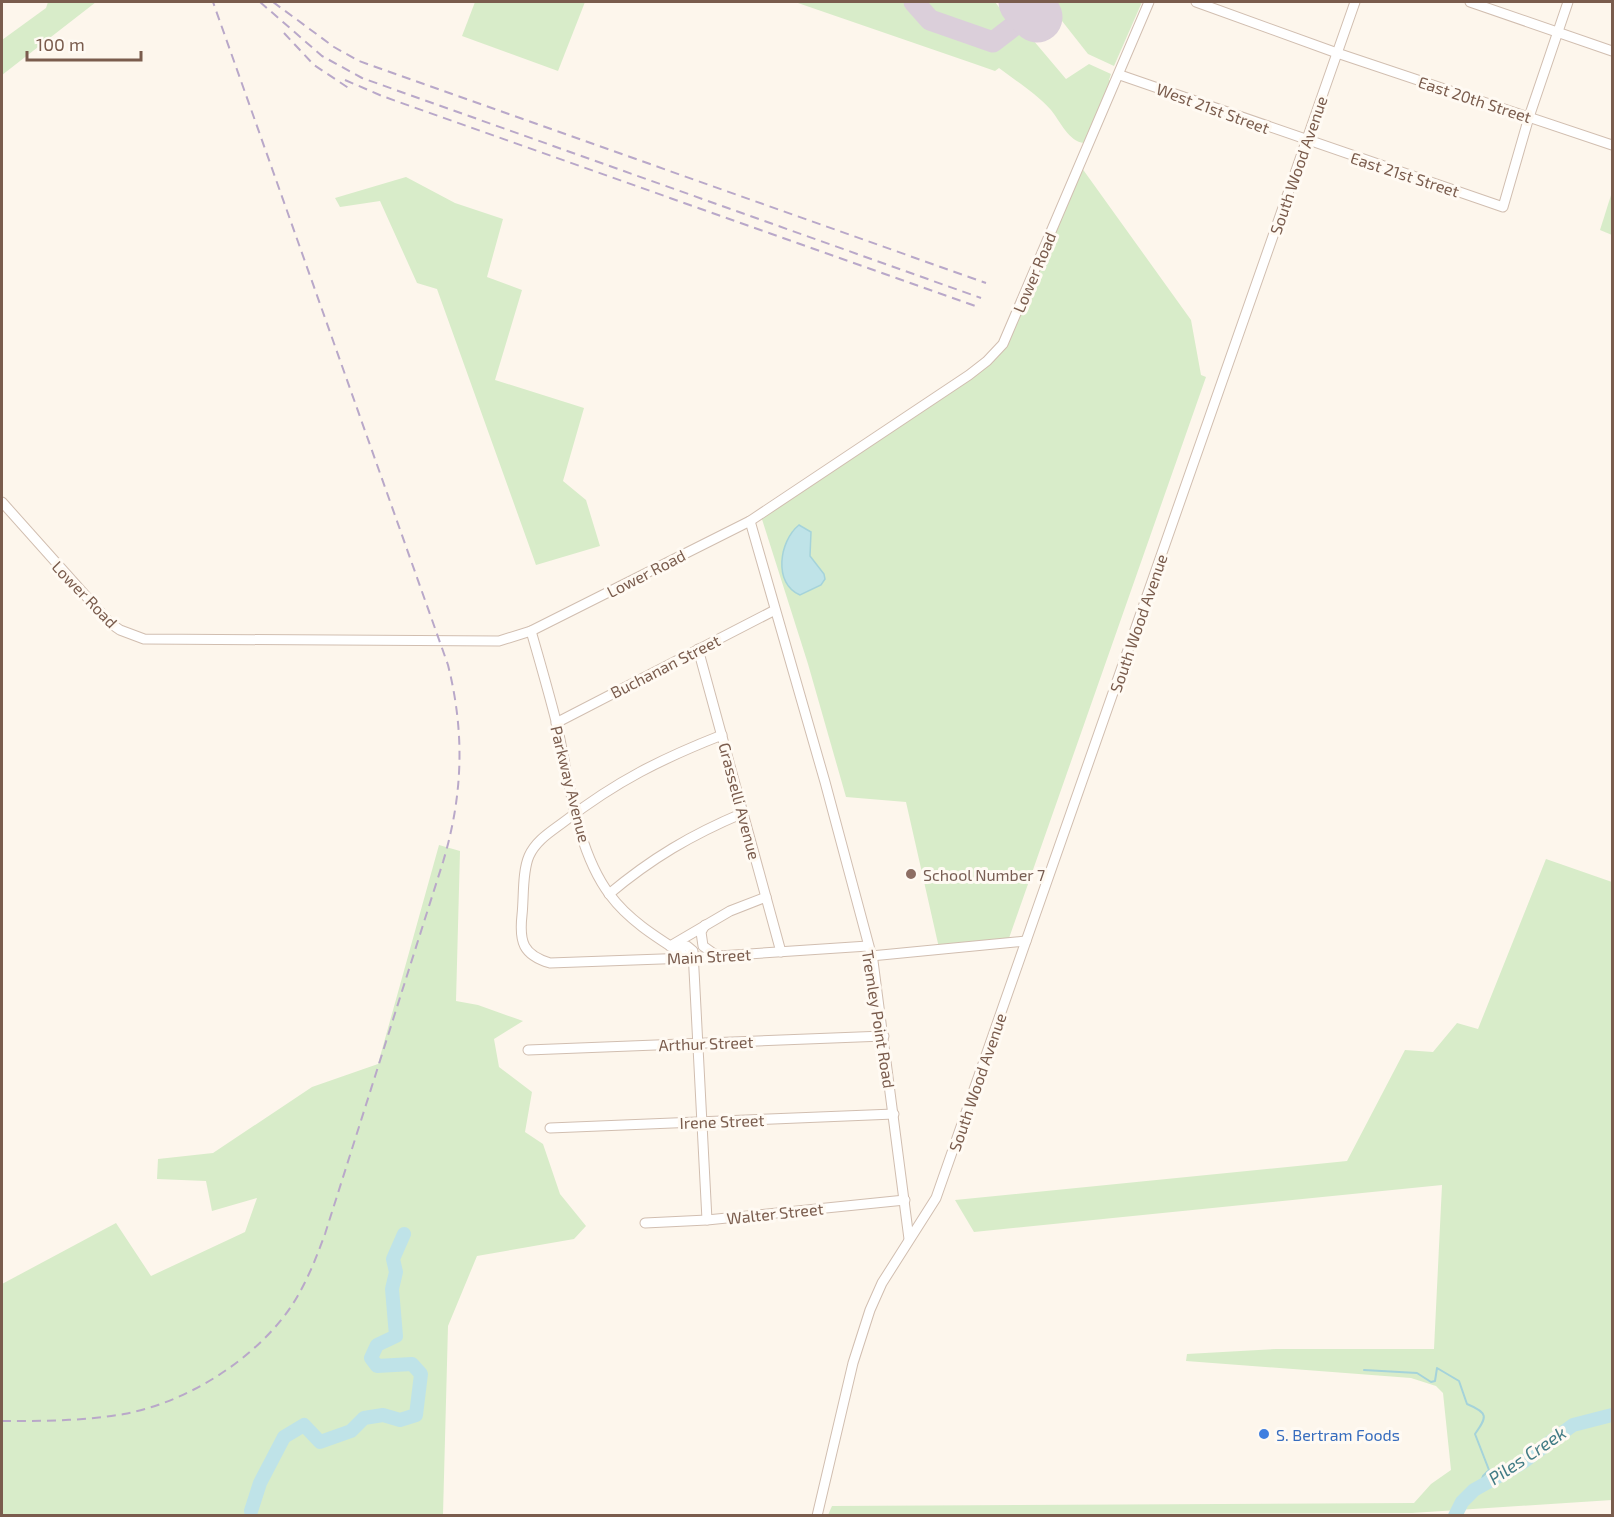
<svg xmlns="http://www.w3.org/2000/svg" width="1614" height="1517" viewBox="0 0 1614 1517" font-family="'Exo 2',sans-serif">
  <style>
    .green { fill: #d8ecc9 }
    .water { fill: #bfe3e8; stroke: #a5d3da; stroke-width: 1.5 }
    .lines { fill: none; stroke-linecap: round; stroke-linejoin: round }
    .stream { stroke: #a5d3da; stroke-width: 2 }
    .river { stroke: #bfe3e8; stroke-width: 14 }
    .taxiway { stroke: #dbcfda; stroke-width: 21 }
    .runway { stroke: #dbcfda; stroke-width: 51 }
    .street-casing { stroke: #d1beb0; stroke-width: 11 }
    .street { stroke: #fff; stroke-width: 9 }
    .rail { stroke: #b9a8c9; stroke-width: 2; stroke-dasharray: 9 6; stroke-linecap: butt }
    .education-dot { fill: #8d6e63; stroke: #fffaf3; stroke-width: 2 }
    .shop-dot { fill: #3f7fe0; stroke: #fffaf3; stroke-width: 2 }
    .labels { text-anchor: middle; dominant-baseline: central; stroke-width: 6; stroke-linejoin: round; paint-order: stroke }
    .street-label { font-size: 16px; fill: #7a5c4d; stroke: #fffaf3 }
    .education-label { font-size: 16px; fill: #785e54; stroke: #fffaf3; text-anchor: start }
    .shop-label { font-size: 16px; fill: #366cbe; stroke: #fffaf3; text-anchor: start }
    .water-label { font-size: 18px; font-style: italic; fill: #437c86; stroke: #fffaf3 }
  </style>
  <rect width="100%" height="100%" fill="#fdf6ec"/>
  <!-- green -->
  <g class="green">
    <polygon points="48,2 96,2 2,75 2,40 46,8"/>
    <polygon points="475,2 585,2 558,71 462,36"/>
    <path d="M 795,2 L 908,2 L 929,25 L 987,44 L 1005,41 L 1022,27 L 1066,79 L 1089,64 L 1111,74 L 1109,80 L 1111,81 L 1084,143 C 1069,142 1060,121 1051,110 C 1036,93 1017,82 999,68 L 995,71 L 975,64 Z"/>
    <path d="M 924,2 L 995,2 L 1009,20 L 996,31 C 973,34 939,18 924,2 Z"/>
    <polygon points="1056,2 1142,2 1114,66 1088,54 1051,7"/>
    <polygon points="1079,164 1191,320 1201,375 1206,377 1008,941 939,948 906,802 846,797 808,664 761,516 991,358"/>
    <polygon points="406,177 455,203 503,219 487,277 522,290 495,380 584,408 563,481 586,500 600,546 536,565 437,289 417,283 380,201 340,207 335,198"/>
    <polygon points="1612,192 1612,235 1600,230"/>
    <polygon points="439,845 460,851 456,1001 478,1005 523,1021 494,1039 499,1067 532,1092 525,1132 543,1144 560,1194 586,1226 574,1239 477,1256 448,1326 443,1514 2,1515 2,1284 116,1223 151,1276 245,1232 257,1198 212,1211 206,1181 157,1179 158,1159 213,1153 312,1087 378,1064"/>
    <polygon points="1546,859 1612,882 1612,1500 1412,1513 828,1515 832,1506 1414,1503 1431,1484 1451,1470 1443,1393 1436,1386 1411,1378 1186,1361 1187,1354 1276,1349 1434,1349 1442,1185 974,1232 955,1200 1347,1161 1405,1050 1433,1052 1457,1023 1478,1029"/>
  </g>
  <!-- water -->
  <path class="water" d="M 799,525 L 811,532 L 810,556 L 824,574 L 825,579 L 821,585 L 800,595 C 773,584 779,541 799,525 Z"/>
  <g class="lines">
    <!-- stream -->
    <path class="stream" d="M 1364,1370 L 1417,1373 L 1431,1382 L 1435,1381 L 1437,1368 L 1459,1381 L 1467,1404 C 1489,1413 1487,1417 1475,1434 L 1489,1470 L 1483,1476 L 1479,1487"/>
    <!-- river -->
    <g class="river">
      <polyline points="251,1511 260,1483 284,1437 304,1425 320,1442 351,1431 364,1418 383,1415 400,1420 416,1415 421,1374 412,1364 377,1366 371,1358 377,1345 396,1336 392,1289 396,1272 393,1259 404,1234"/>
      <polyline points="1455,1516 1462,1502 1474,1490 1522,1463 1573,1425 1612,1415"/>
    </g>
    <!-- taxiway -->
    <polyline class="taxiway" points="914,2 930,20 993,42 1032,12"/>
    <!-- runway -->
    <polyline class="runway" points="1024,2 1037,17"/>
    <!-- street casing -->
    <g class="street-casing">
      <g id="street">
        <polyline points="1196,2 1337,53 1612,145"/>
        <polyline points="1470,2 1612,51"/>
        <polyline points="1120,75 1503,207 1529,117 1568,2"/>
        <polyline points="2,502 110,623 120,630 144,639 499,641 531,631 750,521 969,375 987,361 1003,344 1149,2"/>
        <polyline points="750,521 825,782 873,961 909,1239"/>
        <path d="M 531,631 C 540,662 549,693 557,725 C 569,779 576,850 610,895 C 630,922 661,940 689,958"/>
        <polyline points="698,649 781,952"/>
        <polyline points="556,723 775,610"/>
        <path d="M 722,735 C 661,759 617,781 565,821 C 552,831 536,840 529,856 C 522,872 524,898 522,915 C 519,942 523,955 550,963 L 689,958 L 868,946"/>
        <path d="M 609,894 C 652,858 691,835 743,813"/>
        <polyline points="705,925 701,932 703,946 717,956"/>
        <polyline points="672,945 730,911 766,897"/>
        <polyline points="670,946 687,946 693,951 707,1220"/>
        <polyline points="871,956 1026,941"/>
        <polyline points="528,1050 884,1036"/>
        <polyline points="550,1128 894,1114"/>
        <polyline points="645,1223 707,1220 905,1200"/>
        <polyline points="817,1516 853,1363 870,1310 882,1283 936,1198 1355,2"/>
      </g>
    </g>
    <!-- street -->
    <use href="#street" class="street"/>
    <!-- rail -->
    <g class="rail">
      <polyline points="260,2 322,56 362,78 981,298"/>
      <polyline points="273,2 334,47 359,61 986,283"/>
      <polyline points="284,33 314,65 350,89"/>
      <polyline points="345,80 382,96 978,307"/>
      <path d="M 2,1421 C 42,1421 84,1421 124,1414 C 183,1403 244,1366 282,1319 C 302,1294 314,1264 325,1234 L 443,862 C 463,795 465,733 448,665 L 213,2"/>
    </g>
  </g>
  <!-- markers -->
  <circle class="education-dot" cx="911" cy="874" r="6"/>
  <circle class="shop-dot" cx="1264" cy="1434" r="6"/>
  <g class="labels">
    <!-- street labels -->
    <g class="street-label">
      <text transform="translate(1475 99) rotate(18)">East 20th Street</text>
      <text transform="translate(1213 108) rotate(20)">West 21st Street</text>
      <text transform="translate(1298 165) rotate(-71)">South Wood Avenue</text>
      <text transform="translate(1405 174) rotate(18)">East 21st Street</text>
      <text transform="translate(1034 272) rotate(-67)">Lower Road</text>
      <text transform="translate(646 573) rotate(-27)">Lower Road</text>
      <text transform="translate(85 594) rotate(46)">Lower Road</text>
      <text transform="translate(1138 623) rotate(-71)">South Wood Avenue</text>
      <text transform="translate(665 666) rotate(-27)">Buchanan Street</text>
      <text transform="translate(571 784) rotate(76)">Parkway Avenue</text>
      <text transform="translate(740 801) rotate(75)">Grasselli Avenue</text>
      <text transform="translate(709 956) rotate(-3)">Main Street</text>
      <text transform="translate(879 1019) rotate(81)">Tremley Point Road</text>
      <text transform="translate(706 1043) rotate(-2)">Arthur Street</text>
      <text transform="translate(977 1082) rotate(-71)">South Wood Avenue</text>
      <text transform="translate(722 1121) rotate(-2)">Irene Street</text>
      <text transform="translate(775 1213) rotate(-6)">Walter Street</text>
    </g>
    <!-- education labels -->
    <g class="education-label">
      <text x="923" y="874">School Number 7</text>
    </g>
    <!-- shop labels -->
    <g class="shop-label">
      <text x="1276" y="1434">S. Bertram Foods</text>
    </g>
    <!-- water labels -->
    <g class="water-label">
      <text transform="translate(1527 1455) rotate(-34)">Piles Creek</text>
    </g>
  </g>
  <!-- border -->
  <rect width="1614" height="1517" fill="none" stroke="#7a5c4d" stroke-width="6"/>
  <!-- scale -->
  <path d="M27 51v9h114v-9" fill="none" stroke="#7a5c4d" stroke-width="3"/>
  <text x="36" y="51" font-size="18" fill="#7a5c4d" stroke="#fffaf3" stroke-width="4.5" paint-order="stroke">100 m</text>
</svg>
